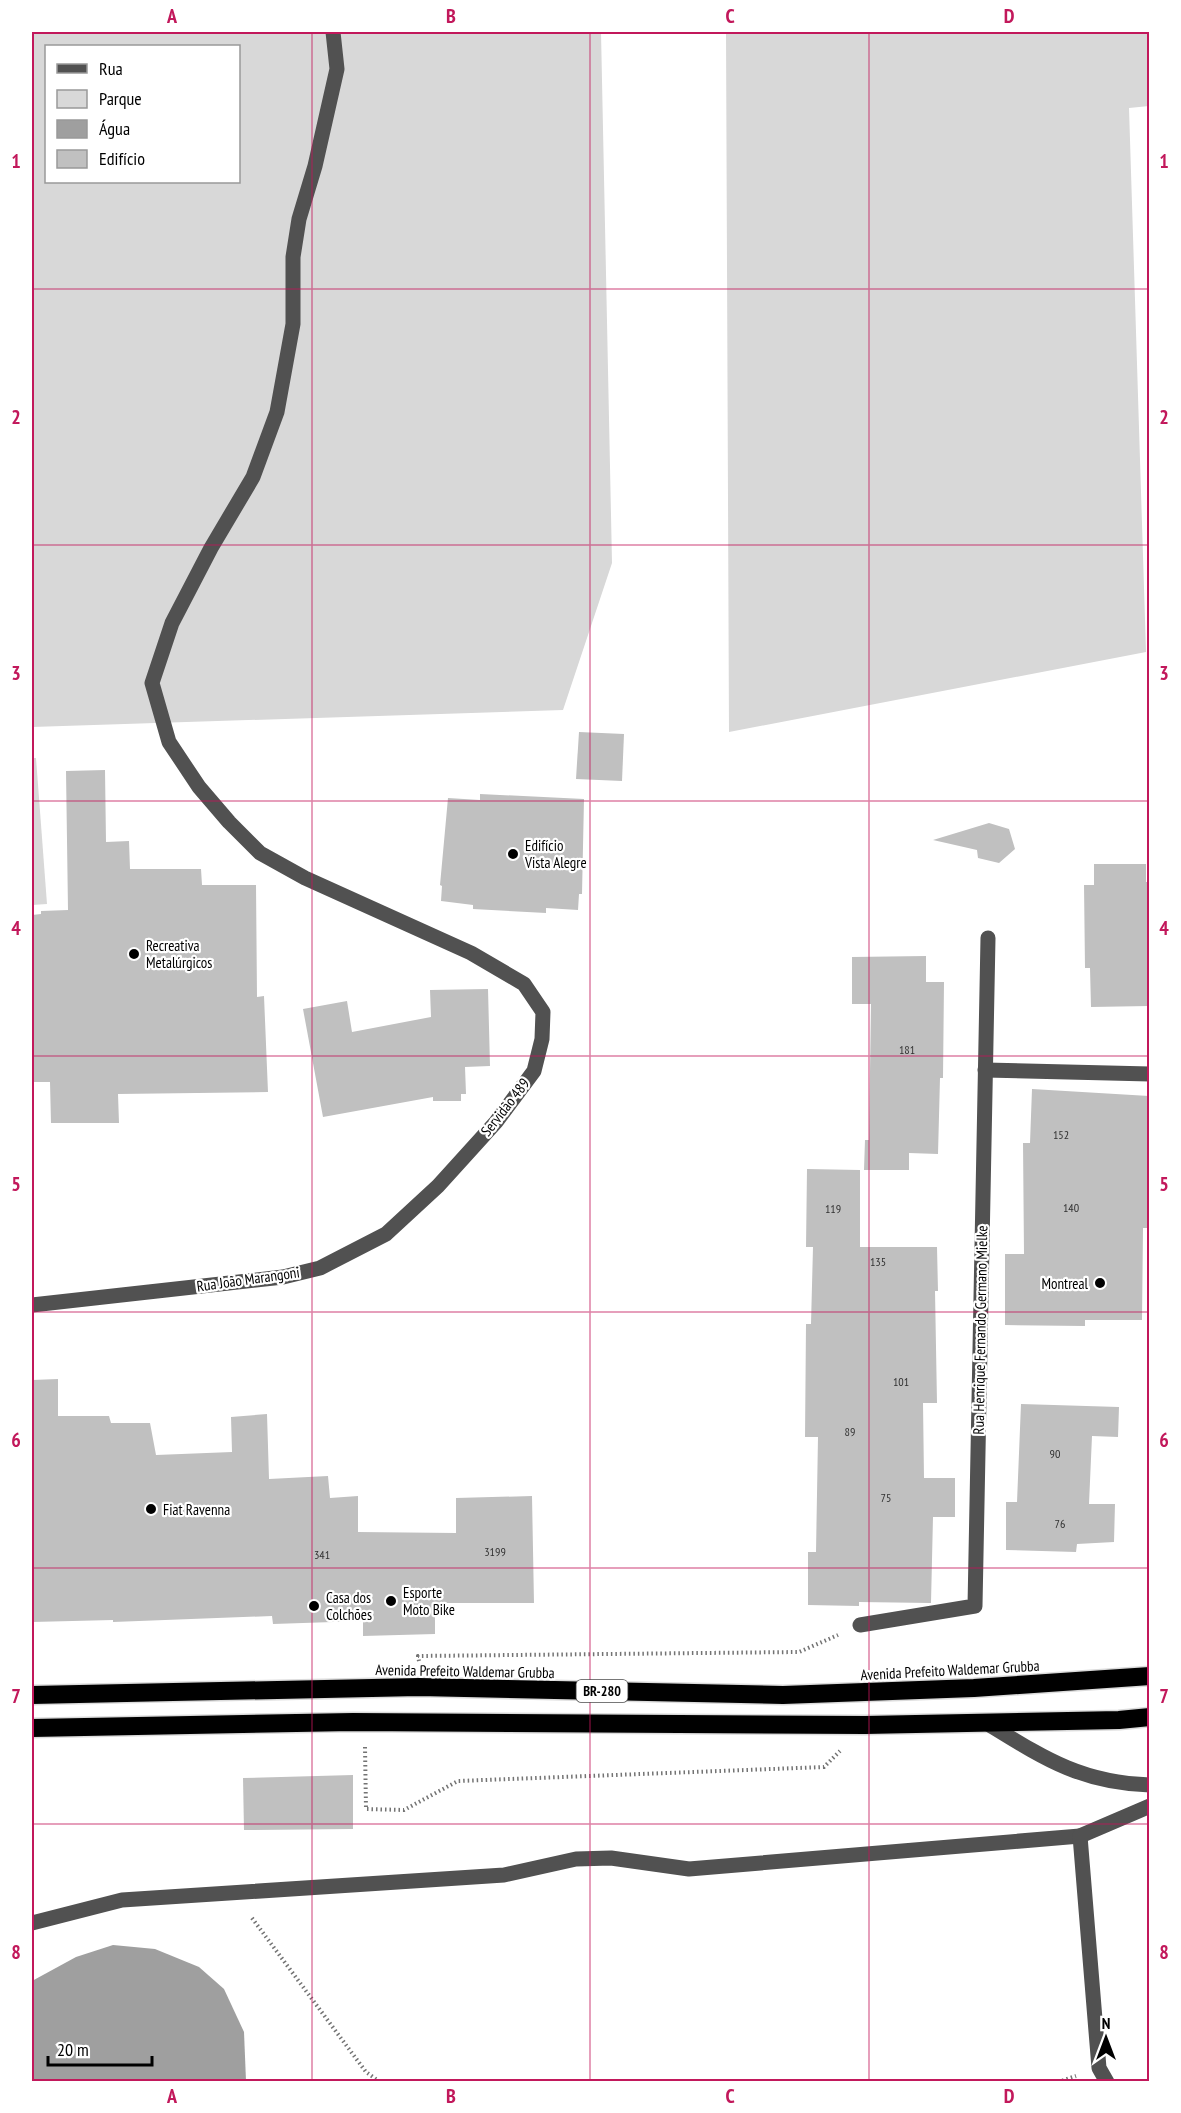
<svg xmlns="http://www.w3.org/2000/svg" width="1181" height="2113" viewBox="0 0 1181 2113" font-family="'PT Sans Narrow',sans-serif">
  <style>
    .green { fill: #d8d8d8; fill-rule: evenodd }
    .water { fill: #9f9f9f }
    .building { fill: #c0c0c0 }
    .lines { fill: none; stroke-linecap: round; stroke-linejoin: round }
    .highway-casing { stroke: #dbdbdb; stroke-width: 21 }
    .path { stroke: #737373; stroke-width: 4; stroke-dasharray: 1.5 3; stroke-linecap: butt }
    .minor { stroke: #515151; stroke-width: 15 }
    .highway { stroke: #000; stroke-width: 18 }
    .grid { fill: none; stroke: #c2185b; stroke-width: 1.5; stroke-opacity: 0.55 }
    .poi-dot { fill: #000; stroke: #fff; stroke-width: 2 }
    .labels { text-anchor: middle; dominant-baseline: central; stroke-width: 4.5; stroke-linejoin: round; paint-order: stroke }
    .number-label { font-size: 12px; fill: #303030 }
    .shield { fill: #fff; stroke: #4c4c4c; stroke-width: 1.5 }
    .shield-label { font-size: 14px; font-weight: bold; fill: #000 }
    .poi-label { font-size: 15px; fill: #000; stroke: #fff; text-anchor: start }
    .street-label { font-size: 15px; fill: #000; stroke: #fff }
    .neatline { fill: none; stroke: #c2185b; stroke-width: 2 }
    .grid-label { font-size: 20px; text-anchor: middle; font-weight: bold; fill: #c2185b }
  </style>
  <rect width="100%" height="100%" fill="#fff"/>
  <!-- green -->
  <g class="green">
    <path d="M 32,32 L 601,32 L 612,563 L 563,710 L 32,727 ZM 46,46 L 238,46 L 238,182 L 46,182 Z"/>
    <polygon points="726,32 1149,32 1149,106 1129,108 1146,652 729,732"/>
    <polygon points="32,758 36,758 47,904 32,905"/>
  </g>
  <!-- water -->
  <polygon class="water" points="113,1945 155,1949 199,1967 224,1989 244,2032 246,2081 32,2081 32,1981 76,1957"/>
  <!-- building -->
  <g class="building">
    <polygon points="579,732 624,734 622,781 576,779"/>
    <polygon points="105,770 106,842 129,841 130,869 201,869 202,885 256,885 257,997 264,996 268,1092 118,1094 119,1123 51,1123 50,1082 32,1082 32,915 41,914 41,911 68,910 66,771"/>
    <polygon points="480,794 584,799 582,894 579,894 578,910 546,908 546,913 473,909 473,905 441,901 442,886 440,885 448,798 480,800"/>
    <polygon points="989,823 1009,829 1015,849 999,863 978,858 977,850 933,840"/>
    <polygon points="1094,864 1146,864 1146,882 1149,882 1149,1006 1091,1007 1090,968 1085,968 1084,885 1094,885"/>
    <polygon points="926,956 926,982 944,982 943,1078 940,1078 938,1154 909,1153 909,1170 864,1170 865,1140 869,1140 871,1004 852,1004 852,957"/>
    <polygon points="488,989 490,1066 465,1067 466,1094 461,1094 461,1101 433,1101 433,1097 323,1117 303,1009 347,1001 352,1032 431,1017 430,990"/>
    <polygon points="1032,1089 1149,1096 1149,1228 1143,1228 1142,1320 1085,1320 1085,1326 1005,1325 1005,1254 1024,1254 1023,1143 1030,1143"/>
    <polygon points="807,1169 860,1170 860,1247 937,1247 938,1291 935,1291 937,1403 923,1403 924,1478 955,1478 955,1517 933,1517 931,1603 859,1602 859,1606 808,1605 808,1552 816,1552 818,1437 805,1437 806,1324 811,1324 813,1247 806,1247"/>
    <polygon points="58,1379 58,1416 109,1416 111,1423 150,1423 156,1455 232,1452 231,1417 267,1414 269,1479 328,1476 330,1498 358,1496 358,1532 456,1533 456,1498 532,1496 534,1603 435,1603 435,1634 363,1636 363,1621 273,1624 272,1616 113,1622 113,1620 32,1622 32,1380"/>
    <polygon points="1021,1404 1119,1407 1118,1437 1092,1436 1089,1504 1115,1504 1114,1542 1077,1544 1076,1552 1006,1550 1006,1502 1017,1502"/>
    <polygon points="353,1775 353,1829 244,1830 243,1778"/>
  </g>
  <g class="lines">
    <!-- highway casing -->
    <g class="highway-casing">
      <g id="highway">
        <polyline points="32,1695 419,1687 783,1695 974,1688 1150,1676"/>
        <polyline points="32,1728 353,1722 865,1725 1119,1720 1150,1717"/>
      </g>
    </g>
    <!-- path -->
    <g class="path">
      <polyline points="419,1661 418,1656 799,1652 838,1635"/>
      <polyline points="365,1747 366,1809 404,1810 458,1781 824,1767 840,1751"/>
      <polyline points="252,1918 366,2072 380,2082"/>
      <polyline points="1058,2082 1076,2076"/>
    </g>
    <!-- minor -->
    <g class="minor">
      <polyline points="985,1070 1150,1074"/>
      <polyline points="32,1305 283,1277 320,1268 386,1234 438,1186 496,1122 534,1071 542,1039 543,1012 524,984 471,953 305,878 260,853 229,822 199,787 169,742 152,683 172,623 211,548 253,477 277,412 293,324 293,257 299,219 315,166 337,69 333,32"/>
      <polyline points="860,1625 975,1606 988,938"/>
      <path d="M 985,1722 C 1042,1757 1080,1783 1150,1785"/>
      <polyline points="32,1923 122,1900 504,1875 576,1859 611,1858 689,1869 1080,1836"/>
      <polyline points="1107,2082 1099,2068 1080,1836 1150,1806"/>
    </g>
    <!-- highway -->
    <use href="#highway" class="highway"/>
  </g>
  <!-- grid -->
  <path class="grid" d="M 312,32 L 312,2082M 590,32 L 590,2082M 869,32 L 869,2082M 32,289 L 1150,289M 32,545 L 1150,545M 32,801 L 1150,801M 32,1056 L 1150,1056M 32,1312 L 1150,1312M 32,1568 L 1150,1568M 32,1824 L 1150,1824"/>
  <!-- markers -->
  <g class="poi-dot">
    <circle cx="513" cy="854" r="6"/>
    <circle cx="134" cy="954" r="6"/>
    <circle cx="1100" cy="1283" r="6"/>
    <circle cx="151" cy="1509" r="6"/>
    <circle cx="391" cy="1601" r="6"/>
    <circle cx="314" cy="1606" r="6"/>
  </g>
  <g class="labels">
    <!-- number labels -->
    <g class="number-label">
      <text x="907" y="1049">181</text>
      <text x="1061" y="1134">152</text>
      <text x="1071" y="1207">140</text>
      <text x="833" y="1208">119</text>
      <text x="878" y="1261">135</text>
      <text x="901" y="1381">101</text>
      <text x="850" y="1431">89</text>
      <text x="1055" y="1453">90</text>
      <text x="886" y="1497">75</text>
      <text x="1060" y="1523">76</text>
      <text x="495" y="1551">3199</text>
      <text x="322" y="1554">341</text>
    </g>
    <!-- shield labels -->
    <rect class="shield" x="576.5" y="1680" width="51" height="22" rx="4.5"/>
    <g class="shield-label">
      <text x="602" y="1691">BR-280</text>
    </g>
    <!-- poi labels -->
    <g class="poi-label">
      <text x="525" y="845">Edifício<tspan x="525" dy="17">Vista Alegre</tspan></text>
      <text x="146" y="945">Recreativa<tspan x="146" dy="17">Metalúrgicos</tspan></text>
      <text x="1088" y="1283" text-anchor="end">Montreal</text>
      <text x="163" y="1509">Fiat Ravenna</text>
      <text x="403" y="1592">Esporte<tspan x="403" dy="17">Moto Bike</tspan></text>
      <text x="326" y="1597">Casa dos<tspan x="326" dy="17">Colchões</tspan></text>
    </g>
    <!-- street labels -->
    <g class="street-label">
      <text transform="translate(505 1107) rotate(-52)">Servidão 489</text>
      <text transform="translate(248 1279) rotate(-8)">Rua João Marangoni</text>
      <text transform="translate(980 1330) rotate(-89)">Rua Henrique Fernando Germano Mielke</text>
      <text transform="translate(950 1670) rotate(-3)">Avenida Prefeito Waldemar Grubba</text>
      <text transform="translate(465 1671) rotate(1)">Avenida Prefeito Waldemar Grubba</text>
    </g>
  </g>
  <!-- border -->
  <rect width="1181" height="2113" fill="none" stroke="#ffffff" stroke-width="66"/>
  <!-- legend -->
  <rect x="45" y="45" width="195" height="138" fill="#ffffff" stroke="#999999" stroke-width="1.5"/>
  <rect x="57" y="64" width="30" height="9" fill="#515151" stroke="#999999" stroke-width="1.5"/>
  <text x="99" y="75" font-size="18" fill="#000000">Rua</text>
  <rect x="57" y="90" width="30" height="18" fill="#d8d8d8" stroke="#999999" stroke-width="1.5"/>
  <text x="99" y="105" font-size="18" fill="#000000">Parque</text>
  <rect x="57" y="120" width="30" height="18" fill="#9f9f9f" stroke="#999999" stroke-width="1.5"/>
  <text x="99" y="135" font-size="18" fill="#000000">Água</text>
  <rect x="57" y="150" width="30" height="18" fill="#c0c0c0" stroke="#999999" stroke-width="1.5"/>
  <text x="99" y="165" font-size="18" fill="#000000">Edifício</text>
  <!-- north arrow -->
  <g transform="translate(1106 2038)" stroke="#ffffff" stroke-width="4.5" paint-order="stroke">
  <path d="M0-4.5L10 22L0 15L-10 22Z" fill="#000000"/>
  <text y="-9" font-size="16" font-weight="bold" text-anchor="middle" fill="#000000">N</text>
  </g>
  <!-- scale -->
  <path d="M48 2056v9h104v-9" fill="none" stroke="#000000" stroke-width="3"/>
  <text x="57" y="2056" font-size="18" fill="#000000" stroke="#ffffff" stroke-width="4.5" paint-order="stroke">20 m</text>
  <rect x="33" y="33" width="1115" height="2047" class="neatline"/>
  <g class="grid-label">
    <text x="172" y="23">A</text>
    <text x="451" y="23">B</text>
    <text x="730" y="23">C</text>
    <text x="1009" y="23">D</text>
    <text x="16" y="168">1</text>
    <text x="1164" y="168">1</text>
    <text x="16" y="424">2</text>
    <text x="1164" y="424">2</text>
    <text x="16" y="680">3</text>
    <text x="1164" y="680">3</text>
    <text x="16" y="935">4</text>
    <text x="1164" y="935">4</text>
    <text x="16" y="1191">5</text>
    <text x="1164" y="1191">5</text>
    <text x="16" y="1447">6</text>
    <text x="1164" y="1447">6</text>
    <text x="16" y="1703">7</text>
    <text x="1164" y="1703">7</text>
    <text x="16" y="1959">8</text>
    <text x="1164" y="1959">8</text>
    <text x="172" y="2103">A</text>
    <text x="451" y="2103">B</text>
    <text x="730" y="2103">C</text>
    <text x="1009" y="2103">D</text>
  </g>
</svg>
